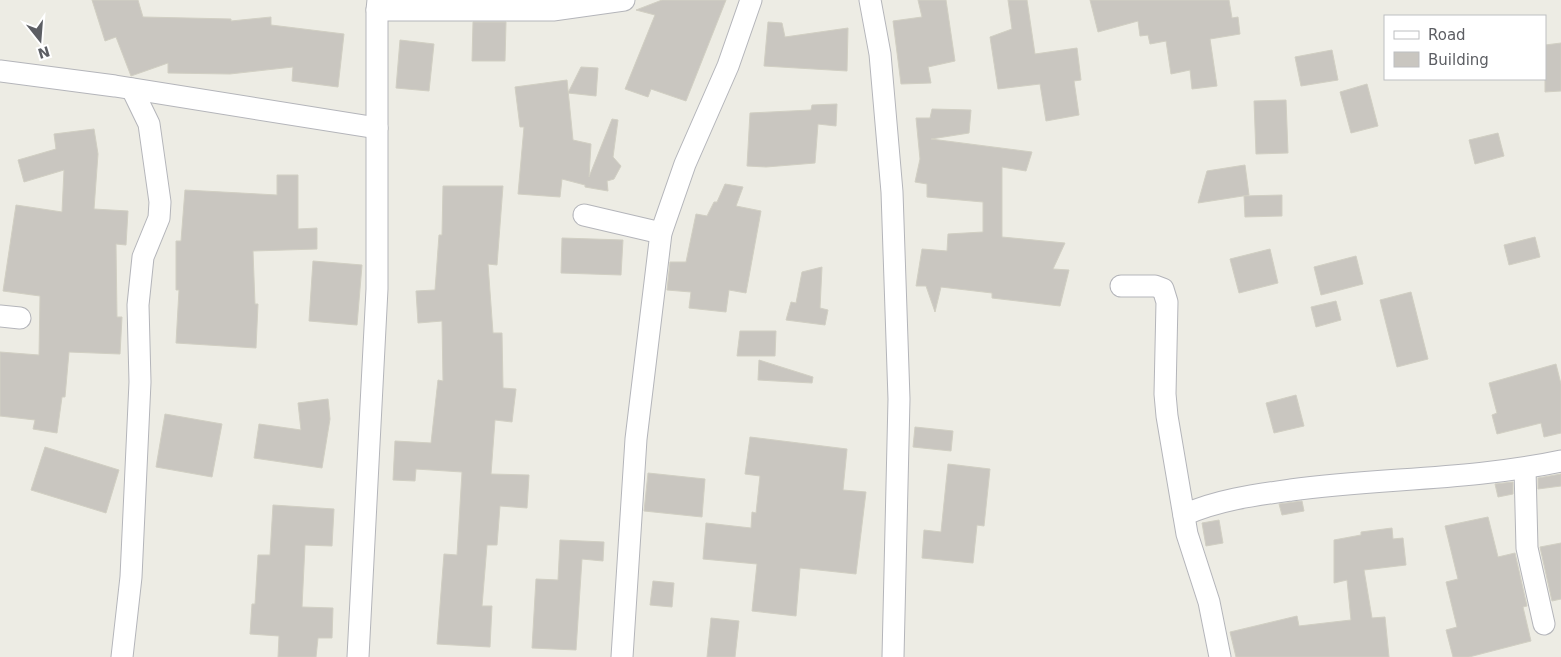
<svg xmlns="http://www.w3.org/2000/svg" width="1561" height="657" viewBox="0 0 1561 657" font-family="'DejaVu Sans',sans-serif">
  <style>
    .building { fill: #c9c6c0; stroke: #d1cfc3 }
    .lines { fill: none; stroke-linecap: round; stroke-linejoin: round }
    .street-casing { stroke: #b4b5ba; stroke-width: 23 }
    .street { stroke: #fff; stroke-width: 21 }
  </style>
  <rect width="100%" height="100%" fill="#edece4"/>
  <!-- building -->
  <g class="building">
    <polygon points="92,0 138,0 143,17 231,19 231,21 271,17 271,25 344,34 338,87 292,81 293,67 230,74 168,73 168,63 131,76 116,37 105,41"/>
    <polygon points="662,0 726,0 686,101 651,89 648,97 625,89 655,15 636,10"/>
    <polygon points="918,0 946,0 955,61 928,67 931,83 901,84 893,21 922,17"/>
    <polygon points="1008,0 1027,0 1035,54 1077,48 1081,80 1074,81 1079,115 1046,121 1040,84 998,89 990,37 1012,29"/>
    <polygon points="1090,0 1229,0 1232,18 1238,17 1240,34 1210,39 1217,86 1192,89 1190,70 1171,74 1166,41 1150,44 1148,35 1140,36 1138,21 1098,32"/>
    <polygon points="473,22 506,22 505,61 472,61"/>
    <polygon points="768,22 782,23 785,37 848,28 847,71 764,66"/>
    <polygon points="400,40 434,44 429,91 396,88"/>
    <polygon points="1561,43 1561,91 1545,92 1545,45"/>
    <polygon points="1332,50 1338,80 1301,86 1295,57"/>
    <polygon points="581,67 598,68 596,96 568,93"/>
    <polygon points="567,80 573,140 591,144 589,177 612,119 618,120 613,157 621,166 614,179 607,181 608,191 585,187 585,185 562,179 560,197 518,194 524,127 520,127 515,87"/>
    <polygon points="1367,84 1378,126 1351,133 1340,92"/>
    <polygon points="1286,100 1288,153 1256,154 1254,101"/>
    <polygon points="837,104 836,126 818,124 815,163 766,167 747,166 750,113 811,110 812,105"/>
    <polygon points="932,109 971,110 969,133 931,139 1032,152 1026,171 1002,167 1002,237 1065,243 1053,269 1069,270 1060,306 992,298 992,293 941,287 935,312 926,286 916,286 922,249 947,251 948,234 983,232 983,202 927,197 927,184 915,182 920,159 916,118 930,118"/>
    <polygon points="94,129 98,154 94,209 128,211 126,245 116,244 117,317 122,317 120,354 69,352 65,397 62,397 57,433 33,429 35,420 0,416 0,352 39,355 40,296 3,291 16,205 62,212 64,170 24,182 18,160 56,149 54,134"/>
    <polygon points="1498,133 1504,156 1475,164 1469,140"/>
    <polygon points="1245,165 1249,195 1198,203 1207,171"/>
    <polygon points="277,175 298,175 298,229 317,228 317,249 253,251 255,304 258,304 256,348 176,343 179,290 176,290 176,241 181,241 185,190 277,195"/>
    <polygon points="725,184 743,187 736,206 761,211 746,293 729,290 726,312 689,308 691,292 667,290 670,262 686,262 696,214 707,216 714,202 717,202"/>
    <polygon points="443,186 503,186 497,265 488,264 493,333 502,333 503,388 516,389 512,422 495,420 491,474 529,475 527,508 500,506 497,545 487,545 482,606 492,606 490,647 437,644 444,554 457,555 462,472 416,469 415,481 393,480 395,441 431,443 438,380 443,381 442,321 418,323 416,291 435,290 439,235 442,235"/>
    <polygon points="1282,195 1282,216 1245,217 1244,196"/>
    <polygon points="1535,237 1540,257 1509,265 1504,245"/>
    <polygon points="562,238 623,240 621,275 561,273"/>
    <polygon points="1270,249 1278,283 1239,293 1230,259"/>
    <polygon points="1356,256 1363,284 1321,295 1314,267"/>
    <polygon points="313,261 362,265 357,325 309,321"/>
    <polygon points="822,267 820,308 828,310 825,325 786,320 791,302 796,303 802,272"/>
    <polygon points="1411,292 1428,359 1397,367 1380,300"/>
    <polygon points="1336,301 1341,320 1316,327 1311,307"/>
    <polygon points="740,331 776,331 775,356 737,356"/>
    <polygon points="759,360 813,377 812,383 758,380"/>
    <polygon points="1556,364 1561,384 1561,433 1544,437 1541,423 1497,434 1492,415 1497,413 1489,383"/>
    <polygon points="1296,395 1304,426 1274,433 1266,403"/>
    <polygon points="328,399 330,419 322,468 254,458 259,424 301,430 298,403"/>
    <polygon points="165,414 222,424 212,477 156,467"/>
    <polygon points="915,427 953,431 951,451 913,447"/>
    <polygon points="750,437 847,449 843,490 866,492 856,574 800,568 796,616 752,611 757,564 703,559 706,523 751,528 752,512 756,513 760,476 745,474"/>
    <polygon points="45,447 119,470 106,513 31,490"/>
    <polygon points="948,464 990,469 984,526 977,525 973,563 922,558 924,530 941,532"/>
    <polygon points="648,473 705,479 702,517 644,511"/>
    <polygon points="1561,474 1561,486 1538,489 1538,478"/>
    <polygon points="1513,482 1513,494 1498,497 1495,484"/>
    <polygon points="1302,501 1304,511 1282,515 1279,504"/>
    <polygon points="273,505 334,509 332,546 305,545 302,607 333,608 332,638 318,638 316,657 278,657 279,636 250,634 252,604 255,604 258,555 270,555"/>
    <polygon points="1488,517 1498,557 1515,553 1527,606 1523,607 1531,641 1469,657 1453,657 1446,630 1457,627 1446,582 1458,579 1445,526"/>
    <polygon points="1219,520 1223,543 1206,546 1202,523"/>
    <polygon points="1392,528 1393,539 1403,538 1406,565 1364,570 1372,618 1385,617 1389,657 1236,657 1230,632 1297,616 1299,626 1351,620 1347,580 1334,583 1334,540 1361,535 1361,532"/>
    <polygon points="560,540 604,542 603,561 582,559 576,650 532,648 536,579 558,580"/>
    <polygon points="1561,543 1561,599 1552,601 1540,547"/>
    <polygon points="653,581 674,583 672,607 650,605"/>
    <polygon points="711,618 739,621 735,657 707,657"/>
  </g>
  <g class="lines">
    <!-- street casing -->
    <g class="street-casing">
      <g id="street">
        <polyline points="870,0 880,54 892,192 899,399 893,657"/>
        <polyline points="377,10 553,10 624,0"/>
        <polyline points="0,71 115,86 377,128"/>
        <polyline points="584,215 661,233"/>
        <polyline points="1121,286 1155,286 1163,289 1167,302 1165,394 1167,416 1187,534 1209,602 1220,657"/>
        <polyline points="0,316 20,318"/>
        <polyline points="1525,469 1527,548 1544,624"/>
        <path d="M 1184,515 C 1217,500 1255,495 1291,490 C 1381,478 1472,480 1561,461"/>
        <polyline points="122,657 131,577 140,382 138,305 143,257 159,218 160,202 149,124 132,89"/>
        <polyline points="358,657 377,289 377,10 378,0"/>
        <polyline points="622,657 636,439 661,233 685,164 728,66 751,0"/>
      </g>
    </g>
    <!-- street -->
    <use href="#street" class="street"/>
  </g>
  <!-- legend -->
  <rect x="1384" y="15" width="162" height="65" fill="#ffffff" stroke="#bebfc1"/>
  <rect x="1394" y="31" width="25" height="8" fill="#ffffff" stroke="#bebfc1"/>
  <text x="1428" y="40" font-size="15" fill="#5c5e63">Road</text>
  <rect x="1394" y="52" width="25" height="15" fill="#c9c6c0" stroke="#bebfc1"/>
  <text x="1428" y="65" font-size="15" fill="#5c5e63">Building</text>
  <!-- north arrow -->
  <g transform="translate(40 40) rotate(163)" stroke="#ffffff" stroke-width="4" paint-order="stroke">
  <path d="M0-4L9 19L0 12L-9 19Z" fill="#5c5e63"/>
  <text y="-8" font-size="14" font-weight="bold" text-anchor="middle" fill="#5c5e63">N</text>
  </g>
</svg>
